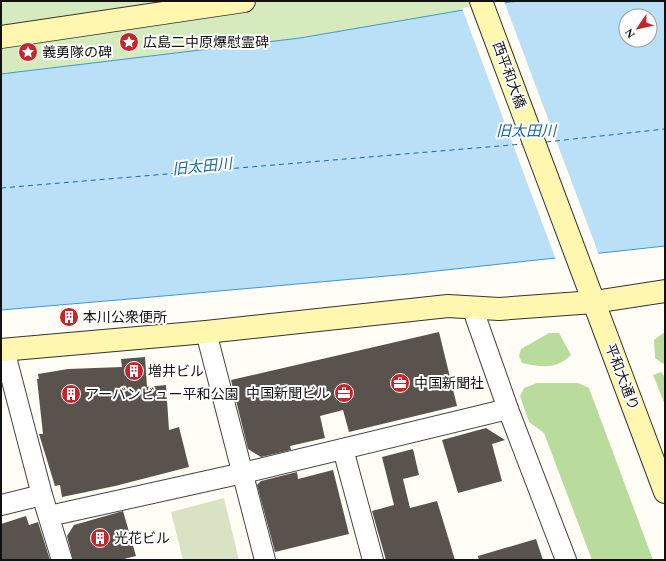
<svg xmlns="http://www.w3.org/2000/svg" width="666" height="561" viewBox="0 0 666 561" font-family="Spectral,'Noto Sans JP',serif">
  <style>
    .green { fill: #d5ebbd }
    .forest { fill: #b9dc9c }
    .cemetery { fill: #d9e3c4 }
    .water { fill: #b9e0f7; stroke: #3f96cf; fill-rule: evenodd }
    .pier { fill: #fffdf5 }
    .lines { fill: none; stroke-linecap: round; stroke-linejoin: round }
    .ferry { stroke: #1768a6; stroke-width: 1; stroke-dasharray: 5 4; stroke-linecap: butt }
    .building { fill: #5a524d }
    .street-casing { stroke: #444; stroke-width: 22 }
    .secondary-casing { stroke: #333; stroke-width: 24 }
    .street { stroke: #fff; stroke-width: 20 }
    .secondary { stroke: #fff6b0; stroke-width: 22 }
    .labels { text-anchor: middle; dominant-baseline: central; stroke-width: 4; stroke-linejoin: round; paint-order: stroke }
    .poi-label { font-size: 14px; fill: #111; stroke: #fff; text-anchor: start }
    .street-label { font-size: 14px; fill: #111; stroke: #fff }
    .water-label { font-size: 15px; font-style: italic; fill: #1768a6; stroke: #fff }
  </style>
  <rect width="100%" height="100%" fill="#fffdf5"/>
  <!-- green -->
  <polygon class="green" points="1,1 522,1 510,2 300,38 1,74"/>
  <!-- forest -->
  <g class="forest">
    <polygon points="665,332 665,365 655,358 654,340"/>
    <path d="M 549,333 L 559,333 L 571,355 C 556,370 541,367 522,363 L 519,356 L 521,349 Z"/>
    <polygon points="661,372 665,377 665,405 653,375"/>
    <polygon points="537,383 578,383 589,388 653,560 592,560 544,433 529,422 520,396 524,388"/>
  </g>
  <!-- cemetery -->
  <polygon class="cemetery" points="224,498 239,560 183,560 171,512"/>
  <!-- water -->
  <path class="water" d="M 522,1 L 665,1 L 665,246 L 409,274 L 141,298 L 1,310 L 1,74 L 300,38 L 510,2 ZM 626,16 L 650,16 L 650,40 L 626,40 Z"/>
  <!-- pier -->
  <polygon class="pier" points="504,1 599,255 556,260 462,8"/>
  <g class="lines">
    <!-- ferry -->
    <g class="ferry">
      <polyline points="546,142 665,129"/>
      <polyline points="1,188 523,144"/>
    </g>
  </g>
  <!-- building -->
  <g class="building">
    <polygon points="439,332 457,406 349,432 343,410 320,416 325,438 290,446 291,450 261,457 248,449 231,380"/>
    <polygon points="145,357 147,387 166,385 169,430 179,427 189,467 115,486 62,497 60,485 55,486 39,434 43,434 37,379 39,379 38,374 68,369 122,367 121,359"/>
    <polygon points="486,428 505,440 492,444 502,481 458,493 442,440"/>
    <polygon points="413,449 419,475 403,479 410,508 437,501 455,560 386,560 372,511 394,505 382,457"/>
    <polygon points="333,470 349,534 275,552 257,485 261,481 297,472 298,479"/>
    <polygon points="123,511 136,556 120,560 73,560 67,536 74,525"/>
    <polygon points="26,516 29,525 38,522 50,560 1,560 1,524"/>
    <polygon points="536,539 543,560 479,560 478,556"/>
  </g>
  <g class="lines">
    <!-- street casing -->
    <g class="street-casing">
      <g id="street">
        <polyline points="472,307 508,409 566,560"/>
        <polyline points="206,332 265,560"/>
        <polyline points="5,350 8,365 42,495 62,560"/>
        <polyline points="343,449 373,560"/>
        <polyline points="1,505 42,495"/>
        <polyline points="49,516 243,473 508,409"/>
      </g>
    </g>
    <!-- secondary casing -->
    <g class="secondary-casing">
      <g id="secondary">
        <polyline points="481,1 665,492"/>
        <polyline points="1,37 244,1"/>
        <polyline points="1,350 206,332 448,306 499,309 594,302 665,291"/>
      </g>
    </g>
    <!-- street -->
    <use href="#street" class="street"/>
    <!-- secondary -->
    <use href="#secondary" class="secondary"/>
  </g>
  <!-- icons -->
  <defs>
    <g id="sight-disc" transform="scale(1)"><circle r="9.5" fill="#c4262e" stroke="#fff"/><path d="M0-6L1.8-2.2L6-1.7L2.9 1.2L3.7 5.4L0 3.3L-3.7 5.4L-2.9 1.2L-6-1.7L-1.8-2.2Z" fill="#fff"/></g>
    <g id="building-disc" transform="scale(1)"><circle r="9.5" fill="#c4262e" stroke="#fff"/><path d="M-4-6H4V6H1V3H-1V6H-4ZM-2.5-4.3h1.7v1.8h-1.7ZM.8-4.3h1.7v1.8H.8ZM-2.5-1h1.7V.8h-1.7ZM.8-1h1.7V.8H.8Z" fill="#fff"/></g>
    <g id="office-disc" transform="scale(1)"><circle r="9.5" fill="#c4262e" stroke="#fff"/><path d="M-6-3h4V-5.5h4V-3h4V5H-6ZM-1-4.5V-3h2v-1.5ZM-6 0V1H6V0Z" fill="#fff"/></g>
  </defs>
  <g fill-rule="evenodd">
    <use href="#sight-disc" x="129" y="42"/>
    <use href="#sight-disc" x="28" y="52"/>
    <use href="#building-disc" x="69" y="317"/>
    <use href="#building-disc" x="134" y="371"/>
    <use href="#office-disc" x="400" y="383"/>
    <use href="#office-disc" x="344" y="393"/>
    <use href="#building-disc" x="71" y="394"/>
    <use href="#building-disc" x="100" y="538"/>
  </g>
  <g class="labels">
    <!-- poi labels -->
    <g class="poi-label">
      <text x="143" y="42">広島二中原爆慰霊碑</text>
      <text x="42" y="52">義勇隊の碑</text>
      <text x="83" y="317">本川公衆便所</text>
      <text x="148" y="371">増井ビル</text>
      <text x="414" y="383">中国新聞社</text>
      <text x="330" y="393" text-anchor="end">中国新聞ビル</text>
      <text x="85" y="394">アーバンビュー平和公園</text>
      <text x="114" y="538">光花ビル</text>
    </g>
    <!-- street labels -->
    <g class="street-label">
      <text transform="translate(509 75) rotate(70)">西平和大橋</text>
      <text transform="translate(622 377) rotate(69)">平和大通り</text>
    </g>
    <!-- water labels -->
    <g class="water-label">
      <text x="526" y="131">旧太田川</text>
      <text transform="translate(202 167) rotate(-6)">旧太田川</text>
    </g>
  </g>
  <!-- border -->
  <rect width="666" height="561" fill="none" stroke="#111111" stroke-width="4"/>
  <!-- north arrow -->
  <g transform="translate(638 28) rotate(236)"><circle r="19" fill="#ffffff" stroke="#a0a0a0"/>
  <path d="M0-3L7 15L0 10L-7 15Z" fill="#c4262e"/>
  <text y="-6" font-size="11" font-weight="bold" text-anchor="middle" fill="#111111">N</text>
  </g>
</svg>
